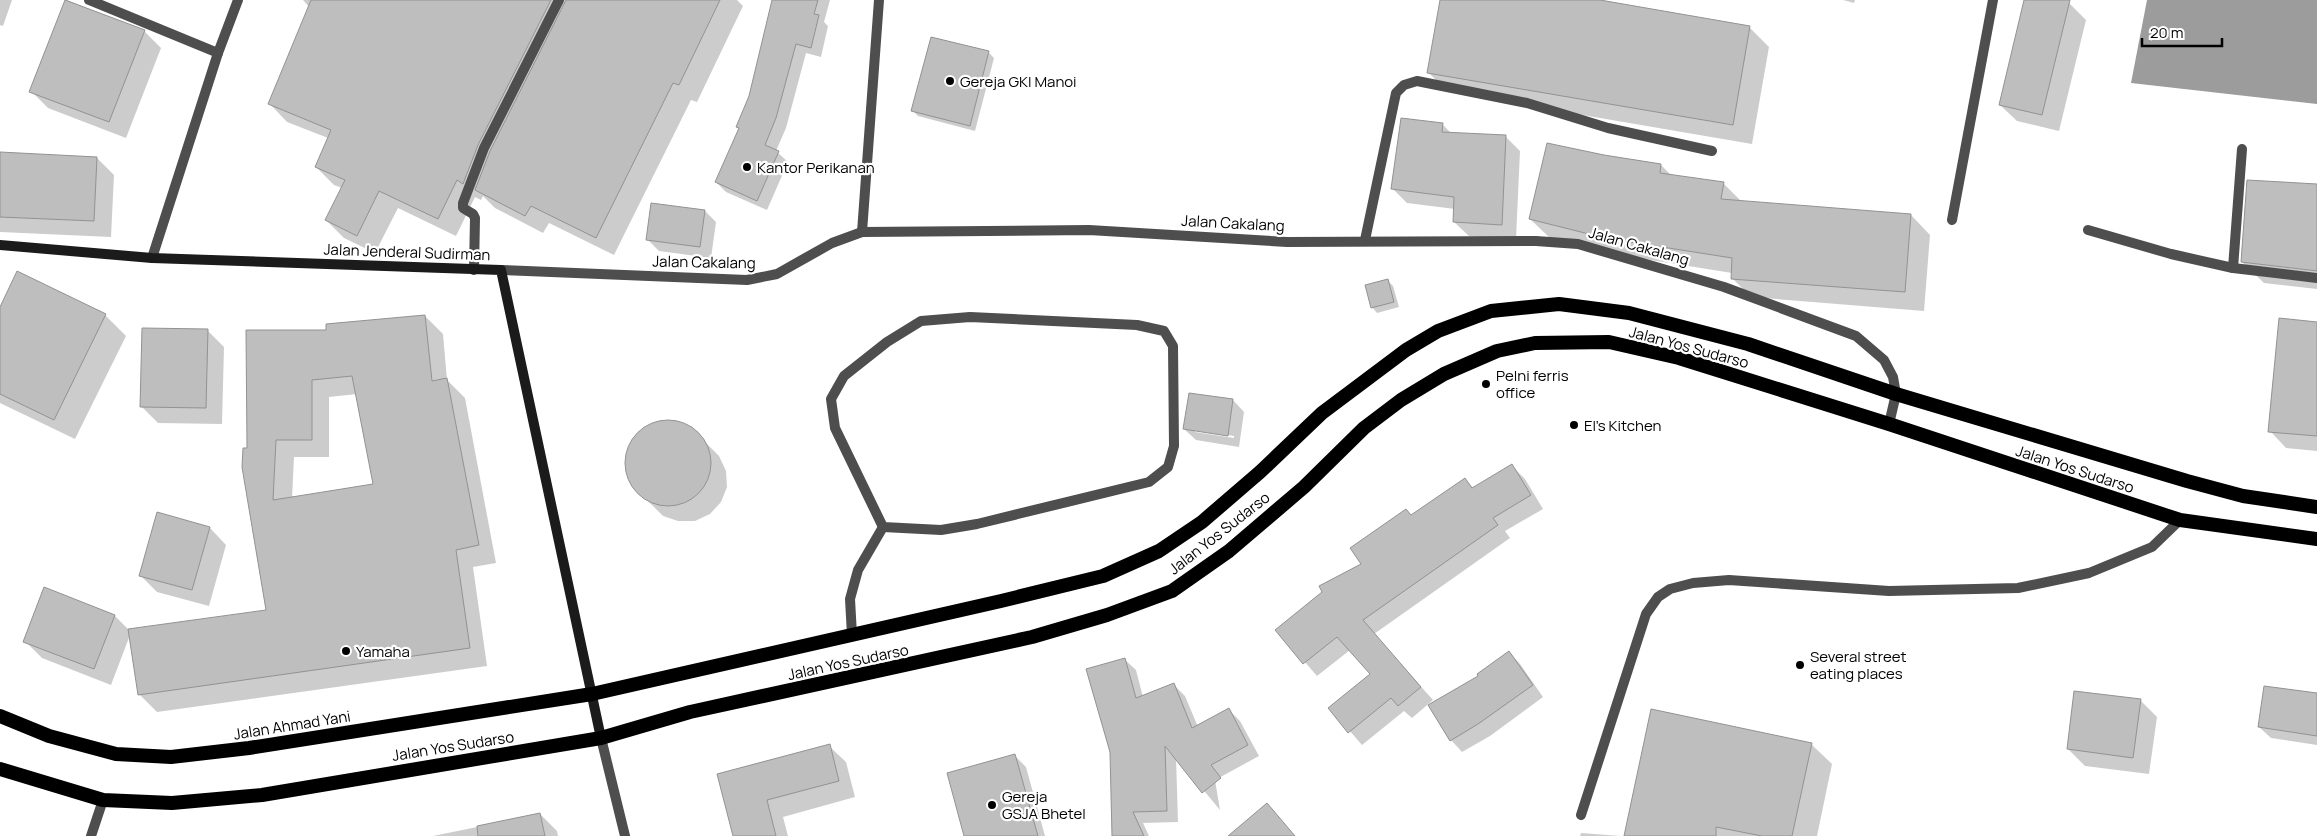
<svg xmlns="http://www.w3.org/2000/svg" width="2317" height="836" viewBox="0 0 2317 836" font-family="Manrope,sans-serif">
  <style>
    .water { fill: #9c9c9c }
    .shadow { fill: #0003; fill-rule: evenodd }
    .building { fill: #bebebe; stroke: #929292; fill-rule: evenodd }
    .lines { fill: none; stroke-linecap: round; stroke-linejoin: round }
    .service { stroke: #4e4e4e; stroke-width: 10 }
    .minor { stroke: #4e4e4e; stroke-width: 10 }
    .tertiary { stroke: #4e4e4e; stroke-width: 10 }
    .secondary { stroke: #1b1b1b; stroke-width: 10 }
    .trunk { stroke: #000; stroke-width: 14 }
    .poi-dot { fill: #000; stroke: #fff; stroke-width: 2 }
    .labels { text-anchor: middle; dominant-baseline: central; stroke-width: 4.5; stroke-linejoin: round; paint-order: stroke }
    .poi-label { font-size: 15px; fill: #000; stroke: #fff; text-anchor: start }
    .street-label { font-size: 15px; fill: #000; stroke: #fff }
  </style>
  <rect width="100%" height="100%" fill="#fff"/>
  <!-- water -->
  <polygon class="water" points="2147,0 2317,0 2317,104 2131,83"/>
  <!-- shadow -->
  <g class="shadow">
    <polygon points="0,0 12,0 3,26 0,25"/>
    <polygon points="67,0 144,31 161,48 126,138 48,108 31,91"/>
    <polygon points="303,0 737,0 743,6 697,102 691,100 614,255 549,223 543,233 495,208 483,196 481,200 475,197 456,236 398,208 375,253 344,238 326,220 342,188 334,185 316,167 328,138 287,122 270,104 310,8"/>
    <polygon points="774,0 830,0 824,22 828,26 821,57 806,53 786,128 776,151 788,162 767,210 726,192 716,182 740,129 738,127 750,96"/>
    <polygon points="1441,0 1593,0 1749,27 1769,47 1752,144 1448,92 1428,72"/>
    <polygon points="1843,0 1855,0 1854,3"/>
    <polygon points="2025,0 2057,0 2069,3 2086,20 2059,131 2017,121 2000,105"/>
    <polygon points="989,53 994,58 975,131 918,116 913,111"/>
    <polygon points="1442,124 1452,134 1505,136 1520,151 1516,239 1469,236 1454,222 1455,209 1407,203 1392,188"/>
    <polygon points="0,154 97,158 114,175 111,237 0,232"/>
    <polygon points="1604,156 1661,165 1672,176 1723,183 1742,202 1911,215 1930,235 1924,311 1751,297 1732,278 1732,273 1626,256 1550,238 1530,219"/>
    <polygon points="2317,185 2317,289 2264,283 2242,262"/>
    <polygon points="705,211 716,222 711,258 659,251 648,240"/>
    <polygon points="18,273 105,315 126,336 75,439 0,403 0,309"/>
    <polygon points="1388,281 1393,286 1399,307 1377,313 1372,307"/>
    <path d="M 425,316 L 443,334 L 447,380 L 465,398 L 496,563 L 473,567 L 487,666 L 157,712 L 139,694 L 130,635 L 111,685 L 42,658 L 25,641 L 115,616 L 129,630 L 267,611 L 248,449 L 328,331 ZM 357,394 L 374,485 L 292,499 L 294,457 L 329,457 L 329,397 Z"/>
    <polygon points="2317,323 2317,451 2286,448 2270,431"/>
    <polygon points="207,330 224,347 222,424 158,423 142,407"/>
    <path d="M 1233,400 L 1244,412 L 1239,447 L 1196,440 L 1184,429 ZM 1195,430 L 1234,436 L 1234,438 L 1195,432 Z"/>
    <polygon points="658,422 675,422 690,427 719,456 726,471 727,487 721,502 710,514 695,521 678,521 663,516 634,487 627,472 626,456 632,441 643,429"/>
    <polygon points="1512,466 1525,479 1543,509 1505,531 1510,538 1374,634 1433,700 1412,718 1404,711 1362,745 1330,708 1372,674 1350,650 1317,676 1277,630 1363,564 1412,516 1465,479 1474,489"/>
    <polygon points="158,513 210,528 226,545 209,606 157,592 140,575"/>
    <polygon points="1509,652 1520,664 1543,697 1490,736 1462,752 1451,740 1430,705 1480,676"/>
    <polygon points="1124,659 1136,670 1143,697 1173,684 1185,696 1198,727 1229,710 1240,721 1259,756 1215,780 1220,810 1176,757 1178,822 1143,823 1149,836 1113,836"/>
    <polygon points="2317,694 2317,745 2271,738 2259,727"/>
    <polygon points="2140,700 2157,717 2149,774 2085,766 2068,749"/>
    <polygon points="1811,744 1832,764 1817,836 1626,836"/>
    <polygon points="829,746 846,762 855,797 783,817 788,836 735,836 718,774"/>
    <polygon points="1015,756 1026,767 1045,836 966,836"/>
    <polygon points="540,814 557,831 558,836 433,836"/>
    <polygon points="1581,833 1621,836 1580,836"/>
  </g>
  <!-- building -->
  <g class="building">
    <polygon points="65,0 145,30 109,122 29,92"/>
    <polygon points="311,0 551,0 478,145 463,184 457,180 438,219 379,191 357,236 325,220 345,180 315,167 331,130 268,104"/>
    <polygon points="566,0 720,0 679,85 673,83 596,238 531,206 525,216 475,190 490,151"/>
    <polygon points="772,0 818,0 814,14 819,15 811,48 796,44 776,118 765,145 779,151 757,201 715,182 739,128 736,127 749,96"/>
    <polygon points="1440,0 1600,0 1750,26 1733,125 1427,73"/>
    <polygon points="2024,0 2070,0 2042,115 1999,105"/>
    <polygon points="931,37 989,51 970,126 911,111"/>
    <polygon points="1401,118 1443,123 1442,132 1506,135 1502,225 1453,222 1454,197 1391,189"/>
    <polygon points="1547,143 1604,155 1661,164 1660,173 1724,182 1721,199 1911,214 1905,292 1731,279 1732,258 1605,238 1529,219"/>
    <polygon points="0,152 97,157 94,221 0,217"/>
    <polygon points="2247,180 2317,184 2317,271 2241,262"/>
    <polygon points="651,203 705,210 700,247 646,240"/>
    <polygon points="17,271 106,314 54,420 0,394 0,307"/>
    <polygon points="1388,279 1394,302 1371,308 1365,285"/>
    <path d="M 425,315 L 432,381 L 447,378 L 479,545 L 456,550 L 470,648 L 138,695 L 128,629 L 266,610 L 242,467 L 243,448 L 247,448 L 246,330 L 326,330 L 326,324 ZM 352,376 L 373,484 L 273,500 L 276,440 L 312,440 L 312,380 Z"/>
    <polygon points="2279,318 2317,322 2317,436 2268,432"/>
    <polygon points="142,328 208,329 206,408 140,407"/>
    <polygon points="1189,393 1233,399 1228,436 1183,429"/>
    <circle cx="668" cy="463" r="43"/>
    <polygon points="1512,464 1531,495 1493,518 1498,525 1363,620 1421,687 1398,706 1391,698 1348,733 1328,708 1370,674 1337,637 1303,664 1275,630 1322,592 1319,586 1361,564 1350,548 1406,509 1411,515 1465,478 1472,488"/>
    <polygon points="157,512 210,527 192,590 139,576"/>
    <polygon points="44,587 115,615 94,669 23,642"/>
    <polygon points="1509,651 1533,685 1478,724 1450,741 1428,705 1478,676 1477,674"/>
    <polygon points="1125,658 1136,698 1174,683 1192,728 1229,708 1248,745 1211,765 1221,778 1202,793 1165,746 1167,811 1133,812 1144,836 1112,836 1110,752 1086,669"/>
    <polygon points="2264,686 2317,693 2317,736 2258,727"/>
    <polygon points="2074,691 2141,699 2133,758 2067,749"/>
    <polygon points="1651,709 1812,743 1792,836 1762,836 1716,827 1716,836 1624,836"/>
    <polygon points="830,744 839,781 767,800 776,836 733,836 717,774"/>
    <polygon points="1015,754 1038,836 964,836 947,773"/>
    <polygon points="1267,803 1295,836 1228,836"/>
    <polygon points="540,813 545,836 478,836 477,826"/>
  </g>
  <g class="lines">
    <!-- service -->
    <g class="service">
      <polyline points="89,0 218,53"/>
      <polyline points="1952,220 1993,0"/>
      <polyline points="2088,230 2171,254 2233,268 2317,278"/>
      <polyline points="862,232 879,0"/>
      <polyline points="152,258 218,53 238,0"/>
      <polyline points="2233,268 2242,149"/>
      <polyline points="474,270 475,218 473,214 463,208 463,203 484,148 559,0"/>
      <polygon points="970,317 1137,325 1164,331 1173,346 1174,446 1168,467 1149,482 977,524 941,530 883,527 835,428 831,399 844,376 887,342 921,321"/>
      <polyline points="852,635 850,599 858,570 883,527"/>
      <polyline points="1581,815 1646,614 1658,597 1670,589 1693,583 1729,580 1889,591 2018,588 2089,573 2152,547 2180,520"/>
      <polyline points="91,836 103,800"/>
    </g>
    <!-- minor -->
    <g class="minor">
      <polyline points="1365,240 1396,93 1404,85 1417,81 1527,103 1608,128 1712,151"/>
      <polyline points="501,270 747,280 777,274 832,243 862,232 1089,230 1287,242 1536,241 1578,244 1724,287 1856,336 1884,360 1893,377 1896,394 1889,424"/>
    </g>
    <!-- tertiary -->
    <polyline class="tertiary" points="601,738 625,836"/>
    <!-- secondary -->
    <polyline class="secondary" points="0,245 152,258 501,270 601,738"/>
    <!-- trunk -->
    <g class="trunk">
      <polyline points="0,716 49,736 116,754 171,757 249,748 592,694 1001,601 1103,576 1159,551 1202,522 1260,472 1322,413 1406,350 1438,331 1491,311 1559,304 1629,313 1748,344 1896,394 2187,481 2243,496 2317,507"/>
      <polyline points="0,769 103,800 172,803 262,795 601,738 690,712 1032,637 1107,615 1172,591 1229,551 1304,487 1364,428 1401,400 1444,374 1497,351 1535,343 1609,342 1679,358 1889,424 2180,520 2317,539"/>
    </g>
  </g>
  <!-- markers -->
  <g class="poi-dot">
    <circle cx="950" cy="81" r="5"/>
    <circle cx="747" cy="167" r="5"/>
    <circle cx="1486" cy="384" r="5"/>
    <circle cx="1574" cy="425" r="5"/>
    <circle cx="346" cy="651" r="5"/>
    <circle cx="1800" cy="665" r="5"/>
    <circle cx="992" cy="805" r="5"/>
  </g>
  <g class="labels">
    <!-- poi labels -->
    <g class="poi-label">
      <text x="960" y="81">Gereja GKI Manoi</text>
      <text x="757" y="167">Kantor Perikanan</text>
      <text x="1496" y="375">Pelni ferris<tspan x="1496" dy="17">office</tspan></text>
      <text x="1584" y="425">El's Kitchen</text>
      <text x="356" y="651">Yamaha</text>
      <text x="1810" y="656">Several street<tspan x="1810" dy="17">eating places</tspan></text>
      <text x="1002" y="796">Gereja<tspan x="1002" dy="17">GSJA Bhetel</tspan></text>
    </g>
    <!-- street labels -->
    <g class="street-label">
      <text transform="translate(1233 223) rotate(3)">Jalan Cakalang</text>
      <text transform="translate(1639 246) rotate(16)">Jalan Cakalang</text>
      <text transform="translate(407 252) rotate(2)">Jalan Jenderal Sudirman</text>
      <text transform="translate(704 262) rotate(1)">Jalan Cakalang</text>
      <text transform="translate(1689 347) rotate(15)">Jalan Yos Sudarso</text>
      <text transform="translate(2075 469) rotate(18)">Jalan Yos Sudarso</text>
      <text transform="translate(1219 533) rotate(-38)">Jalan Yos Sudarso</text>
      <text transform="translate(848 662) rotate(-12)">Jalan Yos Sudarso</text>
      <text transform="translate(292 725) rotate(-9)">Jalan Ahmad Yani</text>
      <text transform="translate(453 746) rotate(-9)">Jalan Yos Sudarso</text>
    </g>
  </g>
  <!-- scale -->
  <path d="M2142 38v8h80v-8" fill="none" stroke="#000000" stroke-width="2.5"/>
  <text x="2150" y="38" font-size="15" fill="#000000" stroke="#ffffff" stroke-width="4" paint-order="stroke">20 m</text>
</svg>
